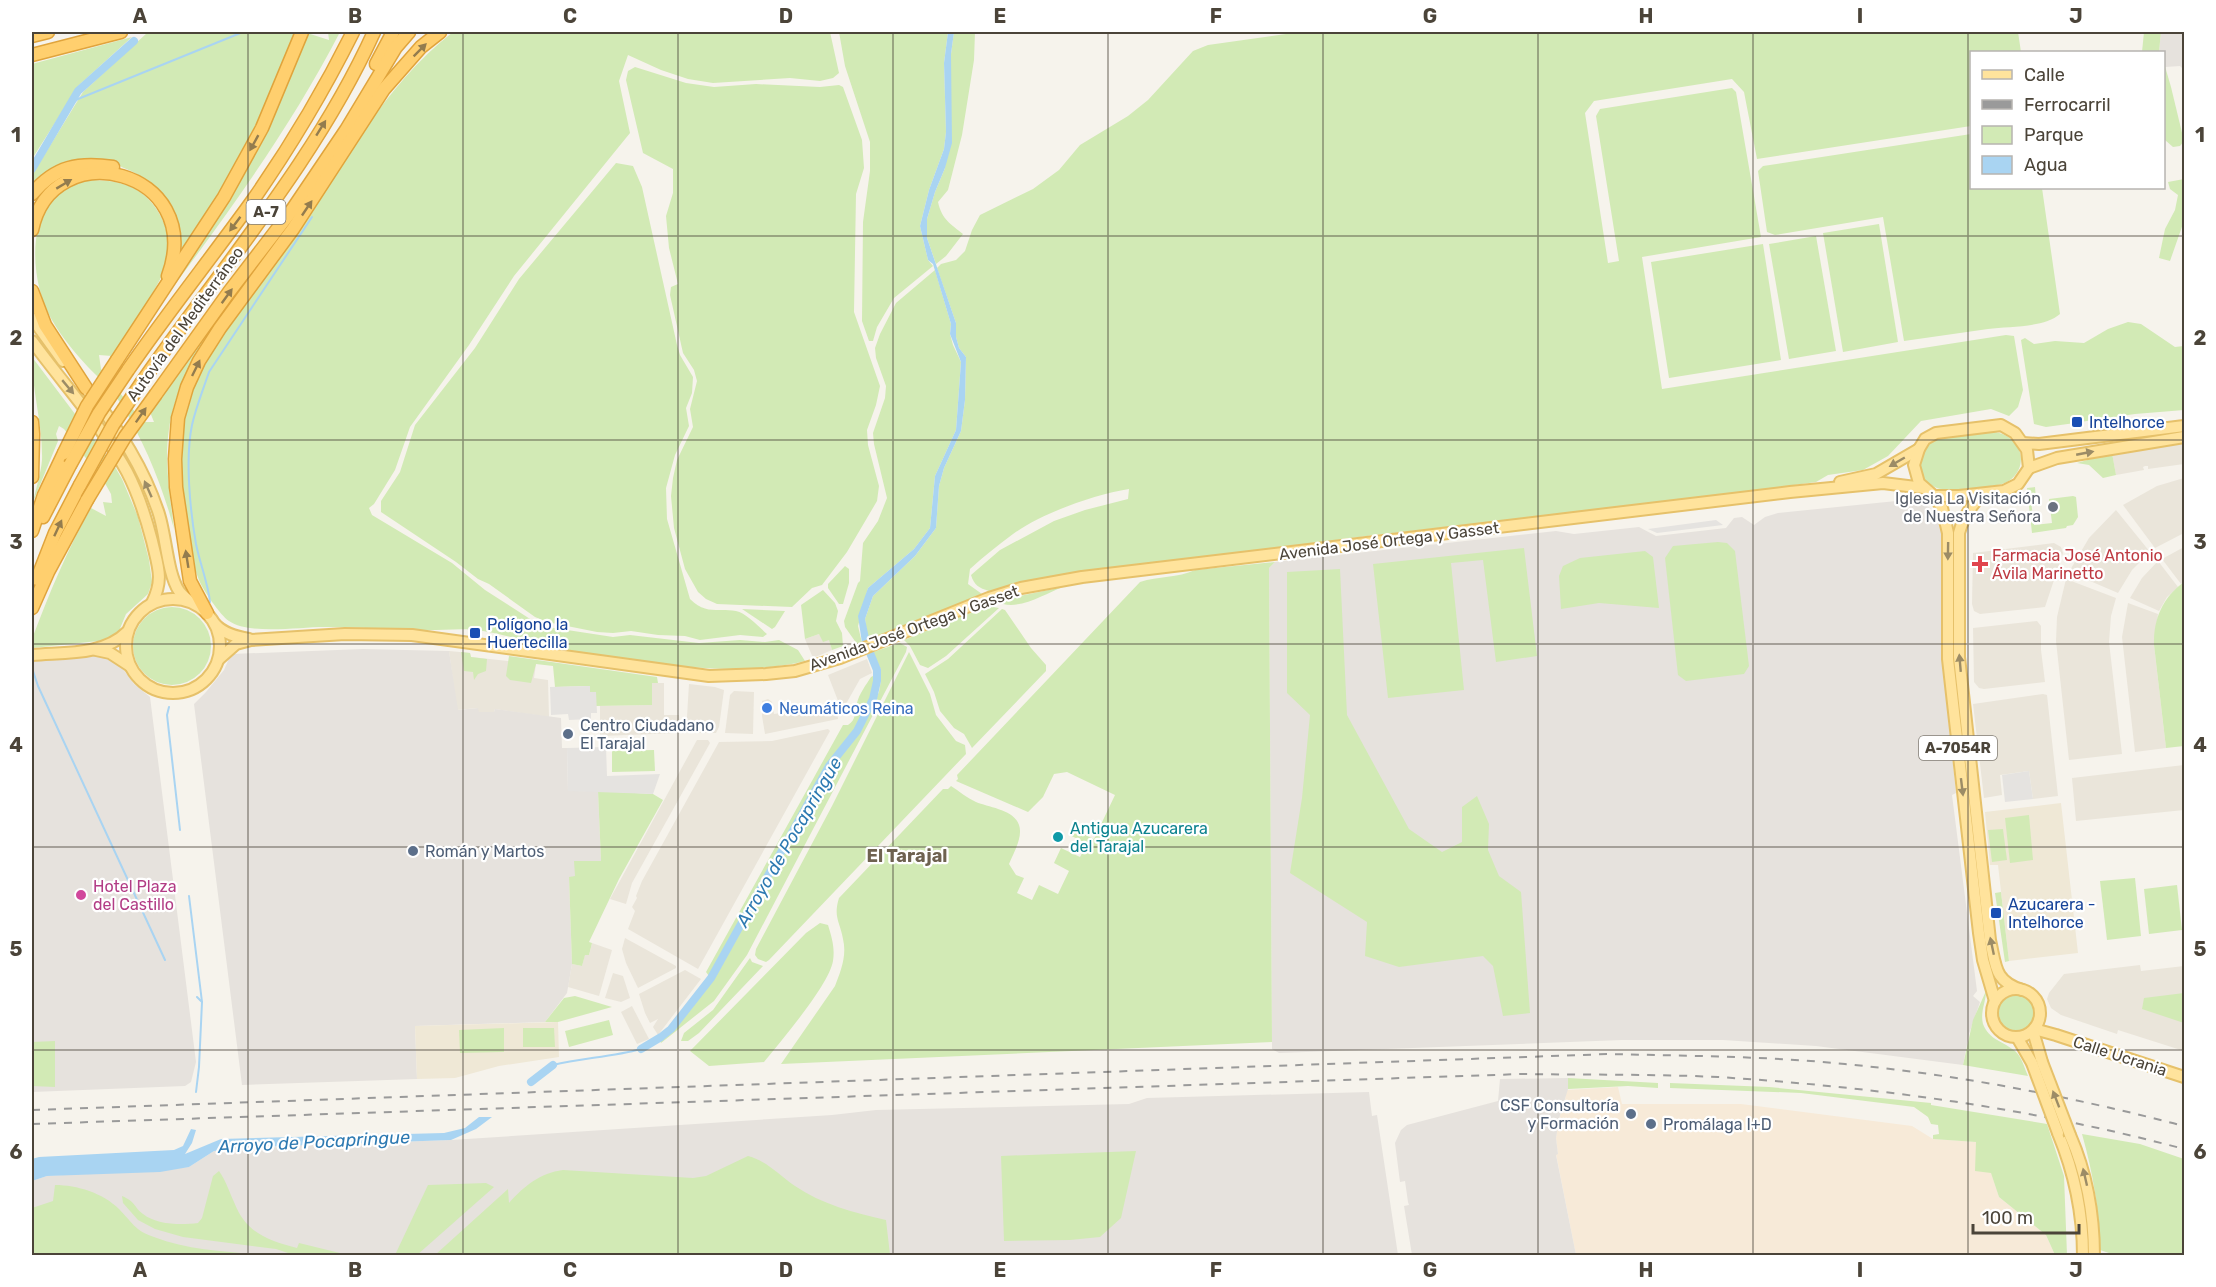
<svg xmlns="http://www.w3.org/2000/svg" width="2216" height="1287" viewBox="0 0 2216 1287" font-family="Rubik,sans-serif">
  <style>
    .residential { fill: #eae5da }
    .commercial { fill: #f7ead8 }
    .industrial { fill: #e6e2dd }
    .education { fill: #efe8d6 }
    .green { fill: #d2eab5 }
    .parking { fill: #e5e3e0 }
    .water { fill: #a9d4f2 }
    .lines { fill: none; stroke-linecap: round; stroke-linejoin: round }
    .stream { stroke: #a9d4f2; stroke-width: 2 }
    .canal { stroke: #a9d4f2; stroke-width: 8 }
    .major-casing { stroke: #e6c16a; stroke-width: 14 }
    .highway-casing { stroke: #e0a43c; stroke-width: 15 }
    .major { stroke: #ffe39c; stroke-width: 10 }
    .highway { stroke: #ffcf6e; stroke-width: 12 }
    .rail { stroke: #9a9a9a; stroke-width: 2; stroke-dasharray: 8 8; stroke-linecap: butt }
    .major-bridge-casing { stroke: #e6c16a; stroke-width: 14; stroke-linecap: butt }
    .highway-bridge-casing { stroke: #e0a43c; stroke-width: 15; stroke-linecap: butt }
    .major-bridge { stroke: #ffe39c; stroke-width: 10 }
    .highway-bridge { stroke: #ffcf6e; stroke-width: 12 }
    .oneway { fill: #937c4e }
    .oneway2 { fill: #9c8c66 }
    .grid { fill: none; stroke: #4b4439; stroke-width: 1.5; stroke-opacity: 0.55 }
    .transit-dot { fill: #1a4fb4; stroke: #fff; stroke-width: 2 }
    .worship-dot { fill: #6b7280; stroke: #fff; stroke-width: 2 }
    .health-dot { fill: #e0444e; stroke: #fff; stroke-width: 2 }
    .shop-dot { fill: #3f7fe0; stroke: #fff; stroke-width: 2 }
    .service-dot { fill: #5c6f8a; stroke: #fff; stroke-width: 2 }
    .culture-dot { fill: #0f9aa8; stroke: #fff; stroke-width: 2 }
    .hotel-dot { fill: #d1479c; stroke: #fff; stroke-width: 2 }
    .labels { text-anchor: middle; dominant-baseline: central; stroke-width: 4.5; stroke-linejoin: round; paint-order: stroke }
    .shield { fill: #fff; stroke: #817c74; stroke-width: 1.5 }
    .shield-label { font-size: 15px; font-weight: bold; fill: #4b4439 }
    .street-label { font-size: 16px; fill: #4b4439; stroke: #fff }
    .transit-label { font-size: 16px; fill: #164399; stroke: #fff; text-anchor: start }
    .worship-label { font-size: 16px; fill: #5b616d; stroke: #fff; text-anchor: end }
    .health-label { font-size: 16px; fill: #be3a42; stroke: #fff; text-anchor: start }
    .shop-label { font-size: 16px; fill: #366cbe; stroke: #fff; text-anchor: start }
    .service-label { font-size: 16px; fill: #4e5e75; stroke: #fff; text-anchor: start }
    .culture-label { font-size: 16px; fill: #0d838f; stroke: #fff; text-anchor: start }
    .hotel-label { font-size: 16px; fill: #b23c85; stroke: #fff; text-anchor: start }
    .water-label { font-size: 18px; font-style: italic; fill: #2e7ab2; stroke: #fff }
    .neighbourhood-label { font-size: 18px; font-weight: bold; fill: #6e6250; stroke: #fff }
    .neatline { fill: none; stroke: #4b4439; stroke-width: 2 }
    .grid-label { font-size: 20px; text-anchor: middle; font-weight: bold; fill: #4b4439 }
  </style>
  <rect width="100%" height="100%" fill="#f6f3ec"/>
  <!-- residential -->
  <g class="residential">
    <polygon points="2184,442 2184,464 2148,469 2148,466 2145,466 2143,467 2144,470 2116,475 2112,453"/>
    <polygon points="2184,478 2184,533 2155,548 2123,505 2157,486"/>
    <polygon points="2116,510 2150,552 2132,570 2118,593 2069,572 2089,538"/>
    <polygon points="2054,543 2061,547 2063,553 2045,607 1980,614 1974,611 1972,604 1973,553"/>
    <polygon points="2184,547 2184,582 2181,584 2162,559"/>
    <polygon points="2158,561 2178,587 2167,597 2159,611 2130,598 2142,578"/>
    <polygon points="2066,579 2116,598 2111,616 2109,642 2122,754 2069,760 2056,641 2057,617"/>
    <polygon points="2128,603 2158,614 2154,645 2166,748 2135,752 2122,637"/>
    <polygon points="2037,621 2041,626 2041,650 2045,682 1984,689 1979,688 1974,682 1973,628"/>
    <polygon points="819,634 829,639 832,650 813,658 805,639"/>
    <polygon points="449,651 470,653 471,657 536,664 534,678 548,680 549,717 495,709 494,712 478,712 478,708 457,710"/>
    <polygon points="867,659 872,673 860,679 842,711 828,675"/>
    <polygon points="652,683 664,683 664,715 679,715 680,733 600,736 600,706 652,705"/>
    <polygon points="689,684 715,687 724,690 719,727 716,733 686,733"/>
    <polygon points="734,691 754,692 753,734 725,733 730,695"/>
    <polygon points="2043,694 2047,695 2058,796 2033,799 2029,771 2000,775 2002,795 1984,798 1973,704"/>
    <polygon points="768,699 772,702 774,714 836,704 838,719 765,734 762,716 762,701"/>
    <polygon points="828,729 830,731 698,969 628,929 635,911 632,907 637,898 636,896 642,881 719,742 772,741"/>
    <polygon points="697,740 708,740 710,743 632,883 626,904 610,899"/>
    <polygon points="2184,765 2184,810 2076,821 2072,778"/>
    <polygon points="625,938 676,966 676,968 638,988 626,963 622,949"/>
    <polygon points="592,943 612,950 599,996 568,987 572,964 582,966 585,954 589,955"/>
    <polygon points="2140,965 2141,971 2184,966 2184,1051 2118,1030 2117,1034 2061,1015 2051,1008 2047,999 2049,993 2064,974"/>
    <polygon points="685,970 701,979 658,1035 653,1027 658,1019 650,1023 645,1013 639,994"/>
    <polygon points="613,973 623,976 630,998 621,1002 605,998"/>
    <polygon points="632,1006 649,1039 637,1044 621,1012"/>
  </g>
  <!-- commercial -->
  <polygon class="commercial" points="1618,1087 1622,1104 1741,1104 1912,1126 1933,1139 1977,1142 1991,1172 1999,1197 2046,1235 2055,1255 1576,1255 1556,1154 1558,1154 1556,1138 1560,1115 1565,1102 1566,1090"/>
  <!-- industrial -->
  <g class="industrial">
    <polygon points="2161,32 2184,32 2184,70 2180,66 2165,67 2164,52 2159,52"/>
    <polygon points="1916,499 1930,508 1937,516 1941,527 1941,648 1956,793 1952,795 1977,991 1973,996 1980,1002 1969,1034 1963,1065 1816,1046 1723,1040 1622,1040 1279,1053 1272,1049 1269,568 1275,562 1556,531 1574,534 1639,527 1656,536 1726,528 1734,518 1742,517 1754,525 1765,517 1778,513"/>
    <polygon points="363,649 449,651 458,710 478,708 479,712 494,712 495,709 561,718 562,748 567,748 568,791 598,791 601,861 575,877 569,877 572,964 567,993 545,1022 415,1026 417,1079 242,1085 194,704 206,692 224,670 231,654"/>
    <polygon points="86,656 102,656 121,666 134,684 150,697 196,1062 191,1082 185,1086 32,1092 32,660"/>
    <polygon points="1568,1078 1568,1089 1560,1115 1556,1138 1558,1154 1556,1155 1576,1255 1412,1255 1404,1206 1409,1205 1408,1202 1405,1181 1400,1182 1395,1143 1401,1130 1407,1125 1498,1101 1500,1079"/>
    <polygon points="1369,1092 1372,1116 1377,1115 1398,1255 32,1255 32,1181 47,1176 189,1167 214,1151 256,1147 451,1140 832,1115 876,1110 1129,1104 1147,1098"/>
  </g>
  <!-- education -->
  <g class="education">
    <polygon points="2061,803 2078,953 2009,961 1998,865 1990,865 1985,812"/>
    <polygon points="558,1022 559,1057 499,1066 455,1078 417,1079 415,1026"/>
  </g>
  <!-- green -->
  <g class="green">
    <path d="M 151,32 L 297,32 C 266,109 228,186 179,254 C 176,219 166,187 131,171 C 122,167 111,162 100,161 C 93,161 85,164 78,166 C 56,171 49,170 32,185 L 32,175 L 83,92 L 147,33 Z"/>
    <path d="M 328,32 L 340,32 C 293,123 234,205 173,287 L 220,213 L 307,33 L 329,40 Z"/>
    <path d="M 453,32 L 830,32 L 839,73 L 833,78 L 820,81 L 790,78 L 713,83 L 688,79 L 661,70 L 628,55 L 619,81 L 630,133 L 514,276 L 469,345 L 410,427 L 395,470 L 374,504 L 369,508 L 372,515 L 452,563 L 485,590 L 541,626 L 613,637 L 630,635 L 699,643 L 740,640 L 765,642 L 779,640 L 798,650 L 805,661 C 748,675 691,668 633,660 C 608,657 582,654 558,649 C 533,644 508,635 483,631 C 462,627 441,631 420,630 C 388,629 356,627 324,627 C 299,627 249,635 229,621 C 220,615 203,590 199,580 C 184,545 174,453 183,416 C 198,351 253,296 290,243 C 340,170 383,86 453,32 Z"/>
    <polygon points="839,32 948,32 944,63 946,132 944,149 929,190 920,226 928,260 933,266 894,298 877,327 873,341 869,341 862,321 863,222 870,171 870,142 845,66"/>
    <path d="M 954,32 L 975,32 L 974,60 L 962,135 L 948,190 L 938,202 C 942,220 951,224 963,234 L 946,256 L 936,264 L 927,238 L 927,219 L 935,192 L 945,168 L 951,54 Z"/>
    <path d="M 1300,32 L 2018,32 L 2021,52 L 1972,52 L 1971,126 L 1757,159 L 1744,92 L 1732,79 L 1594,101 L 1585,113 L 1608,263 L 1619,261 L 1596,116 L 1600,109 L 1732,88 L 1736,92 L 1761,237 L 1642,257 L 1662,389 L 2006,335 L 2014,336 L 2023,390 L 2018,407 L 2009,416 L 1991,409 L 1921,421 L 1888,456 L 1863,470 L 1828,475 L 1816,482 L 1688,500 L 1375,535 L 1061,575 L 989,591 C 979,588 974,585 971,575 L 1000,550 L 1054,521 L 1085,510 L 1128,499 L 1129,489 C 1093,495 1042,513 1013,534 C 998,545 983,557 970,569 L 968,584 L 982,594 L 868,641 L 865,619 L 873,596 L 915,556 L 936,528 L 939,486 L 944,468 L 961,431 L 965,400 L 966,357 L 959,348 L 956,337 L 956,323 L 937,268 L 941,264 L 956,260 L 965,251 L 972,230 L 980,215 L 1033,189 L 1059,170 L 1080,145 L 1128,116 L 1148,100 L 1193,51 L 1208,45 Z"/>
    <polygon points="2144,32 2161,32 2159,52 2142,52"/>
    <polygon points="132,37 79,85 32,159 32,64"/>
    <polygon points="2164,63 2171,87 2184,141 2180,146 2173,147 2165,140"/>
    <polygon points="635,67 686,83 714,87 756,84 820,87 839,85 843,87 862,140 864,168 856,194 854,312 880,386 876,405 867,430 868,445 879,486 877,501 847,552 822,585 812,588 792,607 717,604 706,599 698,592 685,569 674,528 671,496 673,478 677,460 693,427 690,409 697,381 694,370 683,353 670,295 671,287 678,284 669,248 666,216 673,193 673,169 643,153 626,80 628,71"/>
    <path d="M 1971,134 L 1972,188 L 2042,188 L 2060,314 C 2044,328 2009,326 1988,329 C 1960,333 1932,337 1904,341 L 1883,217 L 1775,235 L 1767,232 L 1758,171 L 1763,166 Z"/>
    <path d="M 616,163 L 633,166 L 642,187 L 677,345 L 680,355 L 693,377 L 692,393 L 686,408 L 689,426 L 675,455 L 666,488 L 667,519 L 690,599 C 706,615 718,608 736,611 C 746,613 759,627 767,634 L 763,637 L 740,635 L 700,640 L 685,636 L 658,635 L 631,631 L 613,633 L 597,632 L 547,622 L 535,617 L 489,584 L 478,579 L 456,562 L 381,512 L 381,501 L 400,472 L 415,425 L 475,348 L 519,279 Z"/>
    <polygon points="2184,179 2184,221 2170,261 2159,258 2165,229 2175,210 2178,195 2170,189 2168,182"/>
    <path d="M 88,180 C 113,180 135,183 151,202 C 164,217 172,239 168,259 C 163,283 127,332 112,356 L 99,355 L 101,369 L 143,422 L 154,422 L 150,412 L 159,397 L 221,317 C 198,351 175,387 169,429 C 164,462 170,496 174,529 C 162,485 145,443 121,404 C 112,390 99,378 88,367 C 75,353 61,336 52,320 C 33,289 26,228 53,199 C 62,189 76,184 88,180 Z"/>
    <polygon points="1879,224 1898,342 1843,352 1823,233"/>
    <polygon points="1816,236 1836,351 1789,359 1769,244"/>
    <polygon points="1763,244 1781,360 1669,378 1651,262"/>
    <polygon points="935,270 951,324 950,334 953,345 961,362 956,430 935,476 930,528 914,549 868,588 858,626 862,643 857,644 845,627 844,621 858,583 860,581 863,543 878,521 887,498 874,444 873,433 885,398 886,386 876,358 875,348 880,334 896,303"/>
    <polygon points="2128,322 2141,324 2175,347 2184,346 2184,410 2135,414 2080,422 2079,420 2074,421 2075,423 2046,427 2034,424 2021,340 2025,338 2034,344 2055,341 2084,343 2108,329"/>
    <path d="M 32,357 L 115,467 L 122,479 L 138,517 L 149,560 L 152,582 L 148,594 L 126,614 L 119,631 L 108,640 L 32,648 L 32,639 C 49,594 67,550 91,508 L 106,516 L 103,502 L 112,503 L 111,494 L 106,485 L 64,429 L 59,426 L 56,434 L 58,441 L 33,502 C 36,488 41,473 42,460 C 43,425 32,392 32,357 Z"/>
    <path d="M 1993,432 C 2010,433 2025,448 2020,466 C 2018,473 2012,480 2005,483 C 1994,487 1947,492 1937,488 C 1912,479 1917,448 1938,438 Z"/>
    <polygon points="2112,453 2116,475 2103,478 2089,465 2077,463"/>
    <polygon points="2035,487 2036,500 2031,501 2034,525 2052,523 2049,499 2073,496 2076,497 2078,517 2073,525 2067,526 2066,528 2032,533 2027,488"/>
    <polygon points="1718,542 1727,543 1735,551 1749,666 1744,674 1686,681 1678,675 1665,558 1673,546"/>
    <polygon points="1524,548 1537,656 1496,662 1483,560 1451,563 1464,690 1388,698 1373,564"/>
    <polygon points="1645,551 1653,557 1659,608 1599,603 1561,609 1559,576 1563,566 1580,558"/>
    <path d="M 1275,562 L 1269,568 L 1272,1042 L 781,1064 L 835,986 C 841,971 847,955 843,939 C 840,922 833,917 839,898 L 943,789 L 948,789 L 951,786 C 959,791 967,798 976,802 C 990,808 1021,810 1020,832 C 1020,842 1013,854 1009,864 L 1016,875 L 1024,878 L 1017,893 L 1032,900 L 1039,885 L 1058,894 L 1069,871 L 1054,863 L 1061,848 L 1080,857 L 1087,844 L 1068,834 L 1071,828 L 1094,839 L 1115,795 L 1067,772 L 1054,774 L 1043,797 L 1028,812 L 956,781 L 958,779 L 957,775 L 1140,582 C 1158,576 1178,578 1195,570 Z"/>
    <polygon points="845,566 849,569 849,583 843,604 839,604 828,588 828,584"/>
    <polygon points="1340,569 1347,715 1409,829 1442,852 1462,842 1462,807 1477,796 1489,824 1488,850 1499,876 1521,892 1530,1013 1503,1016 1493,966 1483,956 1399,967 1365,956 1367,922 1290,873 1302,798 1310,715 1287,693 1287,572"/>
    <path d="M 2184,582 L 2184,746 L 2166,748 L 2154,645 C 2153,619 2163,597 2184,582 Z"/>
    <path d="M 1063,587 C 1044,594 1016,613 996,601 Z"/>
    <polygon points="823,590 835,603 838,611 836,621 842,633 843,646 832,650 829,640 823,642 819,634 805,639 801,605"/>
    <polygon points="987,606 999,608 946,656 928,668 920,665 910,646 904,640"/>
    <circle cx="172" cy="646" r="39"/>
    <polygon points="742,609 785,611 775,627 772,629"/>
    <polygon points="1002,609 1005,610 1031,648 1046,665 1046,671 972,748 964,734 954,728 940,711 934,692 925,674 948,659"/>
    <polygon points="900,643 907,647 906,652 747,955 714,1001 661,1043 660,1041 674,1029 716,976 831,768 860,731 879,692 881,680 881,670 873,652"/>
    <polygon points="461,652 470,653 471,657 487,659 486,671 478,674 474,680 473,672 464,671"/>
    <polygon points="909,652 930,694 936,715 956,741 965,745 966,754 769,960 766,962 758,959 755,955 756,949 832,806"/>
    <polygon points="509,656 657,677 658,683 652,683 652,705 596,706 596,692 590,692 590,686 555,687 553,666 536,664 531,683 510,680 506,676"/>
    <path d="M 875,675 L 870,698 L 855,730 L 828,764 L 709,976 L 706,972 L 843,725 L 848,725 C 857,719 854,713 857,703 C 859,694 866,685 871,677 Z"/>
    <polygon points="654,750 655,771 612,772 612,751"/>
    <polygon points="598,791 653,794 663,800 619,879 589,942 592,943 589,955 585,955 582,966 572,964 569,877 575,876 574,861 601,861"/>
    <polygon points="2029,815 2033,860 2010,863 2005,818"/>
    <polygon points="2003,829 2007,860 1992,862 1988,830"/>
    <polygon points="2135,878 2141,936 2107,940 2100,881"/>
    <polygon points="2177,885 2182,930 2149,934 2144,889"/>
    <polygon points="2001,892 2009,961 2005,962 1995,893"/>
    <path d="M 820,923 L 828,925 C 832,938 835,948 833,961 C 829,985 781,1041 764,1062 L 709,1066 L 690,1051 L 806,933 Z"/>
    <polygon points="750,958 752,962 763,966 699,1033 688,1041 681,1041 684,1033 713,1010"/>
    <path d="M 1986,991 C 1986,1002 1980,1012 1983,1024 C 1989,1040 2003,1041 2015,1051 C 2022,1057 2024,1067 2028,1076 L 1963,1065 L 1973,1020 Z"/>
    <polygon points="2184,993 2184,1023 2142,1009 2144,998"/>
    <circle cx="2016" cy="1013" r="19"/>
    <polygon points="575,996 612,1007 558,1022 545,1022 564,998"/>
    <polygon points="609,1020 613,1035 569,1047 565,1031"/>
    <polygon points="504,1028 504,1052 460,1053 459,1030"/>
    <polygon points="523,1028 554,1028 555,1047 523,1047"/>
    <polygon points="55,1041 55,1087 32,1086 32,1042"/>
    <polygon points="1568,1078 1658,1083 1658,1088 1628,1086 1568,1089"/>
    <polygon points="1670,1083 1769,1087 1931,1103 1931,1105 2047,1124 2064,1176 2067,1255 2055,1255 2046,1235 1999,1197 1991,1173 1975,1171 1976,1142 1933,1139 1933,1135 1939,1134 1938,1125 1931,1124 1928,1117 1914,1107 1801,1093 1670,1088"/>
    <path d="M 2082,1134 L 2140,1144 L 2184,1159 L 2184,1255 L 2115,1255 L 2100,1250 C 2099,1209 2093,1173 2082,1134 Z"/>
    <polygon points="1136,1151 1121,1218 1100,1237 1070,1240 1004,1241 1001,1156"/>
    <path d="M 748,1156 C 767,1161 779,1175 795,1186 C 821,1204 855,1213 886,1220 L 890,1255 L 435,1255 L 508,1189 L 509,1203 C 524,1186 540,1173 563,1170 L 693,1178 L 706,1176 Z"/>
    <path d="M 219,1171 C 226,1181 229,1191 234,1202 C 246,1233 267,1240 297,1248 L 299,1243 L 348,1255 L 294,1255 L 276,1249 L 183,1237 L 155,1229 L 138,1220 L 123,1203 L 122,1196 C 136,1202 133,1206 143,1214 C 157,1225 181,1225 198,1223 L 202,1218 L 213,1176 Z"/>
    <polygon points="486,1183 494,1187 417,1255 395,1255 428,1185"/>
    <path d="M 55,1185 C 77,1185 103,1193 119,1209 C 132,1222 135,1231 154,1237 C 187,1250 224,1251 259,1255 L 32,1255 L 32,1208 L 53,1201 Z"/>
  </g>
  <!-- parking -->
  <g class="parking">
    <polygon points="1716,520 1723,525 1657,533 1648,529"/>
    <polygon points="590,686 590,692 596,692 597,713 591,713 591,719 569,720 568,714 551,715 550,687"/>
    <polygon points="606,747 607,776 660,774 653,794 568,791 567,748"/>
    <polygon points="2029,771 2033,799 2005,802 2002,775"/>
  </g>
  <!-- water -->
  <g class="water">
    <polygon points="948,32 954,32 951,54 952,143 945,168 935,192 927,219 927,238 956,323 956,337 959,348 966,357 965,400 961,431 944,468 939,486 936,528 915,556 873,596 865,619 869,638 862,643 858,616 868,588 914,549 930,528 935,476 956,430 961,362 950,334 951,324 933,264 928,260 920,226 929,190 944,149 946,132 944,63"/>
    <polygon points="479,1117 492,1117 476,1129 451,1140 256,1147 214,1151 189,1167 160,1172 47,1176 32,1181 32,1159 39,1157 174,1150 183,1146 191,1129 196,1130 192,1143 185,1154 221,1139 444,1133 465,1128"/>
  </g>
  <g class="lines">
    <!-- stream -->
    <g class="stream">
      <polyline points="70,105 78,99 243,32"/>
      <path d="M 210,602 C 208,583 200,564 196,544 C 190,510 185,459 192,425 C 196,407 203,390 209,372 L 312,217"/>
      <polyline points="32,668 38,686 165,960"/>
      <polyline points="169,707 167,715 180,830"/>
      <polyline points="189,896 202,1002"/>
      <path d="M 553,1065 C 582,1058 612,1057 641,1049"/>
      <polyline points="196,1092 199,1067 202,1002 197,997"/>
    </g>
    <!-- canal -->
    <g class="canal">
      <polyline points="32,169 78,91 134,41"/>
      <polyline points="641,1049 661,1037 671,1029 711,978 829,766 857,731 873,699 877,681 877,670 866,643"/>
      <polyline points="531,1082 553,1065"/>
    </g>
    <!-- major casing -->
    <g class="major-casing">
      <g id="major">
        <polyline points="32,318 63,361"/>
        <path d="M 32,341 C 64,385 101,424 127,472 C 138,493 146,518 152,541 C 158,567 164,579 152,603"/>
        <path d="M 88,391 C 117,426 143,467 158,511 C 166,533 167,573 179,591 C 182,595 186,598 189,601"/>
        <polyline points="2023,443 2039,444 2184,426"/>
        <polyline points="2029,468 2057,458 2184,437"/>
        <polyline points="1840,482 1876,474 1919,449"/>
        <path d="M 1983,494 C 1971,505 1963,518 1959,533 L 1959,657 L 1990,940 C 1996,966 1994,981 2022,990"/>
        <polyline points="1934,496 1959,496 2004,491 2018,484 2029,468 2027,450 2015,433 2001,425 1936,433 1925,439 1919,449 1914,465 1919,483 1934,496 1942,508 1948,533 1948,659 1979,933 1983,960 1995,1001"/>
        <circle cx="173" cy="646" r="47"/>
        <path d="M 215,624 C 224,634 237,637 249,639"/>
        <polyline points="96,650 110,653 130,666"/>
        <path d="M 32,655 C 63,652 103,656 127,632"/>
        <polyline points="219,659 236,644 251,640 345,634 412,635 709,676 766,674 795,671 840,658 989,598 1021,588 1082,577 1790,492 1883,483 1924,488"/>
        <circle cx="2016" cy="1013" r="24"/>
        <polyline points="2034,1029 2056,1035 2184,1077"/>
        <polyline points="2033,1031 2042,1062"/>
        <polyline points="2017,1037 2032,1063"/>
        <path d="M 2058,1133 C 2075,1174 2083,1212 2083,1256"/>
        <path d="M 2070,1135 C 2087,1174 2094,1213 2094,1256"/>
      </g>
    </g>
    <!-- highway casing -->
    <g class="highway-casing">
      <g id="highway">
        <polyline points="32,36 48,32"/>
        <polyline points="32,55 121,32"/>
        <polyline points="376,64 393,32"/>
        <path d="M 32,194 C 55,166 79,162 113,167"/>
        <path d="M 32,230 C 52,132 207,169 168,276"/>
        <polyline points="32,291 45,325 86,388"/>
        <polyline points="117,360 224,197 262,128 302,32"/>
        <path d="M 128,370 C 168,312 212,257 253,200 C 290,147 324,90 353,32"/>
        <path d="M 142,382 C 222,267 316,160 374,32"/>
        <polyline points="156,394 229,292 292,210 346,130 396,47 409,32"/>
        <polyline points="32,422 33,434 32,477"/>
        <polyline points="43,517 70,465"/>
        <polyline points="32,531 44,495 64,453"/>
        <polyline points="37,579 55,533 80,485"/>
        <polyline points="32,608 48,572 87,500"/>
        <polyline points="207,613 190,581 176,487 175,459 178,418 187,387 199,361 220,328 293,229 384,89 421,47 440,32"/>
      </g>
    </g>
    <!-- major -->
    <use href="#major" class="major"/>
    <!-- highway -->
    <use href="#highway" class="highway"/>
    <!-- rail -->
    <g class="rail">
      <path d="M 32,1110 L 1609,1054 C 1687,1056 1766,1056 1845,1064 C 1960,1075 2073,1097 2184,1126"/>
      <path d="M 32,1124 L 1522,1074 C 1587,1075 1653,1074 1718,1077 C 1876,1087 2031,1108 2184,1149"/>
    </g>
    <!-- major-bridge casing -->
    <g class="major-bridge-casing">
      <g id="major-bridge">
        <polyline points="2042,1062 2070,1135"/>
        <polyline points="2032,1063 2058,1133"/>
      </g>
    </g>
    <!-- highway-bridge casing -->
    <g class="highway-bridge-casing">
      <g id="highway-bridge">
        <polyline points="64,453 87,406 117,360"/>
        <polyline points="70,465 99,413 128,370"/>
        <polyline points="80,485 113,425 142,382"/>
        <polyline points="87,500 125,437 156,394"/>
      </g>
    </g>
    <!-- major-bridge -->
    <use href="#major-bridge" class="major-bridge"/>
    <!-- highway-bridge -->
    <use href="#highway-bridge" class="highway-bridge"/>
  </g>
  <!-- one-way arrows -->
  <defs><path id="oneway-solid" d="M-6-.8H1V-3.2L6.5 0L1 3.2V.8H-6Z" transform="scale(1.5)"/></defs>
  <g class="oneway">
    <use href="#oneway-solid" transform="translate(420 50) rotate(-45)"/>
    <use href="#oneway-solid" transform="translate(321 128) rotate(-58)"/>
    <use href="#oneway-solid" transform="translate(254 143) rotate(119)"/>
    <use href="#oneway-solid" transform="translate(64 184) rotate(-31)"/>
    <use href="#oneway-solid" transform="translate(307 208) rotate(-56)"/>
    <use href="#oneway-solid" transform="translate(235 224) rotate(127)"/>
    <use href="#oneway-solid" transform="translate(227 296) rotate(-54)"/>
    <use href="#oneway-solid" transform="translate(196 368) rotate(-64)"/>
    <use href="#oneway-solid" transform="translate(141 415) rotate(-55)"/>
    <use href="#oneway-solid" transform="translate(58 528) rotate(-65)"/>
    <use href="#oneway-solid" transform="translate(187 559) rotate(-99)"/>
  </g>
  <g class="oneway2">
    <use href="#oneway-solid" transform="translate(68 387) rotate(50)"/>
    <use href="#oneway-solid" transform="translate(2085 453) rotate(-11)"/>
    <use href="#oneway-solid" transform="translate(1897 462) rotate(150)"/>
    <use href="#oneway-solid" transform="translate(148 489) rotate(-114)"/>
    <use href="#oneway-solid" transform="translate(1948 551) rotate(91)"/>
    <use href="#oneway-solid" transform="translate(1960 663) rotate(-95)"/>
    <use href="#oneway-solid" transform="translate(1962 787) rotate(83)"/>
    <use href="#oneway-solid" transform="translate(1992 946) rotate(-102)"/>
    <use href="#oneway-solid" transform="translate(2056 1099) rotate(-111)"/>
    <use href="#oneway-solid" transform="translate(2085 1177) rotate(-103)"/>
  </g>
  <!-- grid -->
  <path class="grid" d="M 248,32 L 248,1256M 463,32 L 463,1256M 678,32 L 678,1256M 893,32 L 893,1256M 1108,32 L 1108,1256M 1323,32 L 1323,1256M 1538,32 L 1538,1256M 1753,32 L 1753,1256M 1968,32 L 1968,1256M 32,236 L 2184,236M 32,440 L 2184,440M 32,644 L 2184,644M 32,847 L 2184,847M 32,1050 L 2184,1050"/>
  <!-- markers -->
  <g class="transit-dot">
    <rect x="2071" y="416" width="12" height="12" rx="3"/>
    <rect x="469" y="627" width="12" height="12" rx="3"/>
    <rect x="1990" y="907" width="12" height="12" rx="3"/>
  </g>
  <circle class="worship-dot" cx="2053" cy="507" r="6"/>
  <path class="health-dot" d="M1977 555h6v6h6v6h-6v6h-6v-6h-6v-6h6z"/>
  <circle class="shop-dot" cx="767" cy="708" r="6"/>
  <g class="service-dot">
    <circle cx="568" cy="734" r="6"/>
    <circle cx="413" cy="851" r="6"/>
    <circle cx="1631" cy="1114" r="6"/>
    <circle cx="1651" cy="1124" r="6"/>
  </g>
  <circle class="culture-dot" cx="1058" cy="837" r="6"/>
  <circle class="hotel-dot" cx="81" cy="895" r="6"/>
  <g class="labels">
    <!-- shield labels -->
    <g class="shield">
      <rect x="246.5" y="200" width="39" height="24" rx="4.5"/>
      <rect x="1919" y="736" width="78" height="24" rx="4.5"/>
    </g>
    <g class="shield-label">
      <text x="266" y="212">A-7</text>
      <text x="1958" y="748">A-7054R</text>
    </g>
    <!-- street labels -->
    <g class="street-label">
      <text transform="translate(185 324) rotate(-54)">Autovía del Mediterráneo</text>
      <text transform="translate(1389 541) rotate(-7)">Avenida José Ortega y Gasset</text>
      <text transform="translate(914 628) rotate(-20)">Avenida José Ortega y Gasset</text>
      <text transform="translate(2120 1056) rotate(18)">Calle Ucrania</text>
    </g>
    <!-- transit labels -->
    <g class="transit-label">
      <text x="2089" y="422">Intelhorce</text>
      <text x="487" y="624">Polígono la<tspan x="487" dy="18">Huertecilla</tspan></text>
      <text x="2008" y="904">Azucarera -<tspan x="2008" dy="18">Intelhorce</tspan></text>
    </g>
    <!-- worship labels -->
    <g class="worship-label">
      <text x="2041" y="498">Iglesia La Visitación<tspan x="2041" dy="18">de Nuestra Señora</tspan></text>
    </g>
    <!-- health labels -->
    <g class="health-label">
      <text x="1992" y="555">Farmacia José Antonio<tspan x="1992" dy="18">Ávila Marinetto</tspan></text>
    </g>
    <!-- shop labels -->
    <g class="shop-label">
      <text x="779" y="708">Neumáticos Reina</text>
    </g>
    <!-- service labels -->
    <g class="service-label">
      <text x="580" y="725">Centro Ciudadano<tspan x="580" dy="18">El Tarajal</tspan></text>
      <text x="425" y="851">Román y Martos</text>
      <text x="1619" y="1105" text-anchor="end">CSF Consultoría<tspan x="1619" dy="18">y Formación</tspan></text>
      <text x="1663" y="1124">Promálaga I+D</text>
    </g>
    <!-- culture labels -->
    <g class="culture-label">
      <text x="1070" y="828">Antigua Azucarera<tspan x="1070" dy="18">del Tarajal</tspan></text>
    </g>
    <!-- hotel labels -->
    <g class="hotel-label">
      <text x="93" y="886">Hotel Plaza<tspan x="93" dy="18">del Castillo</tspan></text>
    </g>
    <!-- water labels -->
    <g class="water-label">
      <text transform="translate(789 842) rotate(-60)">Arroyo de Pocapringue</text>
      <text transform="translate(314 1142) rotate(-3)">Arroyo de Pocapringue</text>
    </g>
    <!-- neighbourhood labels -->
    <g class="neighbourhood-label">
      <text x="907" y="856">El Tarajal</text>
    </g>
  </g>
  <!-- border -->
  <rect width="2216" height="1287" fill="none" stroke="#ffffff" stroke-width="66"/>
  <!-- legend -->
  <rect x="1970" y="51" width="195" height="138" fill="#ffffff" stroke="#b7b4b0" stroke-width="1.5"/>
  <rect x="1982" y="70" width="30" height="9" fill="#ffe39c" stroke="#b7b4b0" stroke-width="1.5"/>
  <text x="2024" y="81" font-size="18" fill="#4b4439">Calle</text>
  <rect x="1982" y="100" width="30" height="9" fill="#9a9a9a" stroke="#b7b4b0" stroke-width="1.5"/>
  <text x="2024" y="111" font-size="18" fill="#4b4439">Ferrocarril</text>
  <rect x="1982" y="126" width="30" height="18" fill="#d2eab5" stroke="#b7b4b0" stroke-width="1.5"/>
  <text x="2024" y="141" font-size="18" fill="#4b4439">Parque</text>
  <rect x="1982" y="156" width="30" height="18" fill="#a9d4f2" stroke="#b7b4b0" stroke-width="1.5"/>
  <text x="2024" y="171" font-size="18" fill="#4b4439">Agua</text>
  <!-- scale -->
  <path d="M1973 1224v9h106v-9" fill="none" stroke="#4b4439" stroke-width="3"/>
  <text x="1982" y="1224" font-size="18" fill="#4b4439" stroke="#ffffff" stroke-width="4.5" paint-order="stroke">100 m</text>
  <rect x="33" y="33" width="2150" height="1221" class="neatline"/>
  <g class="grid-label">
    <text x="140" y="23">A</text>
    <text x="355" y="23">B</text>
    <text x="570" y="23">C</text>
    <text x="786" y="23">D</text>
    <text x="1000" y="23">E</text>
    <text x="1216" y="23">F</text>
    <text x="1430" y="23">G</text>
    <text x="1646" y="23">H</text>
    <text x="1860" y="23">I</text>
    <text x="2076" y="23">J</text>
    <text x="16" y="142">1</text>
    <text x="2200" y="142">1</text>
    <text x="16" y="345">2</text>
    <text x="2200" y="345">2</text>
    <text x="16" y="549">3</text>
    <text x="2200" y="549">3</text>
    <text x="16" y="752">4</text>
    <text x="2200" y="752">4</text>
    <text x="16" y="956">5</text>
    <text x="2200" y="956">5</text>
    <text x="16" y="1159">6</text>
    <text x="2200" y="1159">6</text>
    <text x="140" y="1277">A</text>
    <text x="355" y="1277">B</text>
    <text x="570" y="1277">C</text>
    <text x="786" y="1277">D</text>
    <text x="1000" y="1277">E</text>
    <text x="1216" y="1277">F</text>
    <text x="1430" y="1277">G</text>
    <text x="1646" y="1277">H</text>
    <text x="1860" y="1277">I</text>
    <text x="2076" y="1277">J</text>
  </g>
</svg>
